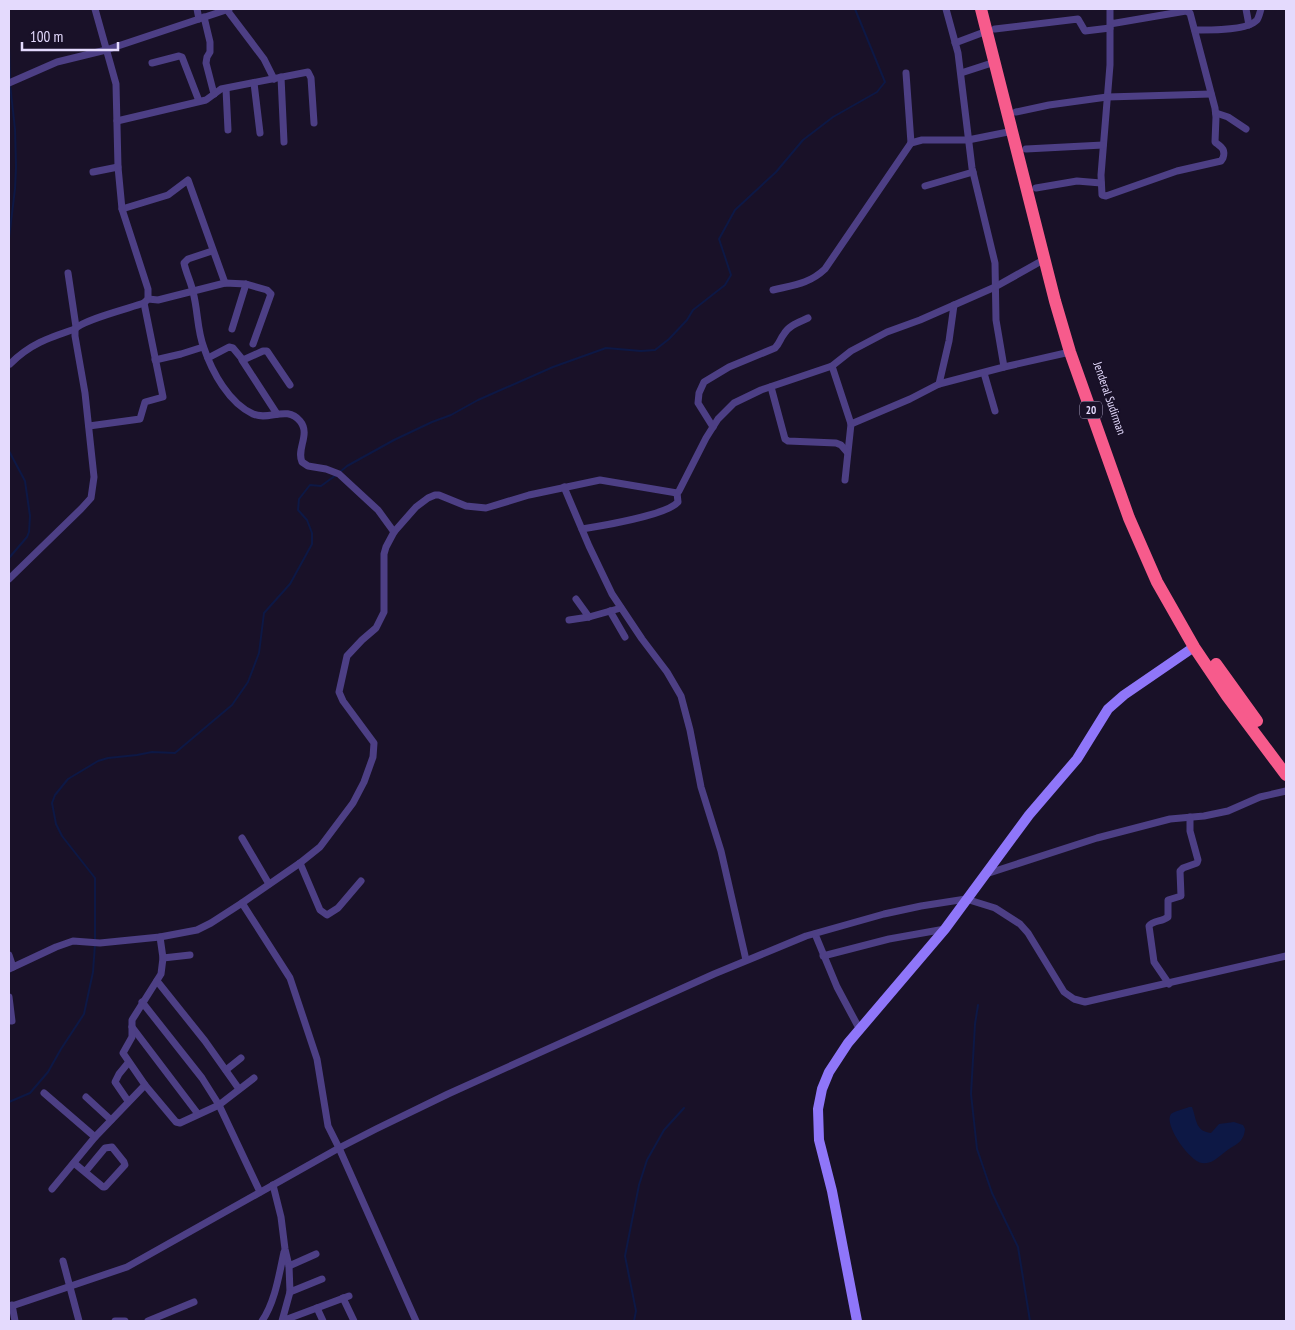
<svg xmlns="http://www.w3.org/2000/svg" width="1295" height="1330" viewBox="0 0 1295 1330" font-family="'PT Sans Narrow',sans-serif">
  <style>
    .water { fill: #0d1845 }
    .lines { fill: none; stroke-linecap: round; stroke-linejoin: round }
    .stream { stroke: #0d1845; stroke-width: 2 }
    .street { stroke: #4d3f85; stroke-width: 7 }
    .secondary { stroke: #8f76f9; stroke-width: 10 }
    .highway { stroke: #f75b8c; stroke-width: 12 }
    .labels { text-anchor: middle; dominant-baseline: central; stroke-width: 4; stroke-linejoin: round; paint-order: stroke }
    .shield { fill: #191128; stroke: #a79ebd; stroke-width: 1 }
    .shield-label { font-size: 11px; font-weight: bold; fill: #e4dafd }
    .street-label { font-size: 12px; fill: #e4dafd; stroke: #191128 }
  </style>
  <rect width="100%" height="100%" fill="#191128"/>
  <!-- water -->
  <path class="water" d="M 1189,1107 L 1192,1107 C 1197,1120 1195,1131 1211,1133 L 1219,1124 L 1234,1122 L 1243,1125 L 1245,1129 C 1244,1140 1239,1143 1229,1149 C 1221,1154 1213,1165 1202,1163 C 1190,1162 1163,1124 1171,1114 C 1174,1111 1185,1109 1189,1107 Z"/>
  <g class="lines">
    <!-- stream -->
    <g class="stream">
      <polyline points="9,47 10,79"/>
      <polyline points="9,238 15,189 16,167 15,129 10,84"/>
      <polyline points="9,451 25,481 30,516 29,532 27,537 9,558"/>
      <polyline points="340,472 347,466 394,440 432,422 451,415 478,400 553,367 606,348 641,351 655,350 669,339 687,320 693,310 725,285 731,275 719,239 735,210 776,172 803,140 833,117 877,92 885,82 855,9"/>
      <polyline points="95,940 95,878 62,836 56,824 52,803 55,795 68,779 98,761 108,758 137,755 152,752 175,753 232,705 248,682 259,653 264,613 290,584 312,544 312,533 307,520 298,510 299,499 310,485 321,486 336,475"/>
      <polyline points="978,1005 975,1024 971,1094 977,1149 992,1193 1018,1247 1030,1321"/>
      <polyline points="9,1102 30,1093 48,1072 61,1049 84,1014 93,972 95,944"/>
      <polyline points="634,1321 636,1311 625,1256 639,1185 647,1160 664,1130 684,1108"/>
    </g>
    <!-- street -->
    <g class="street">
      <polyline points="197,9 199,19"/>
      <path d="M 1110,9 L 1110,65 L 1101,175 L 1102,195 L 1106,196 L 1177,171 L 1221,161 L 1223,158 C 1226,149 1221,147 1215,142 L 1216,117 L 1215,108 L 1190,13 L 1186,11 L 1110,24"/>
      <polyline points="1246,9 1249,25"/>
      <polyline points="227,10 264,59 274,79"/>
      <polyline points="204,17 210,42 210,52 207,57 206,63 214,94"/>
      <polyline points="995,29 1078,19 1085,31 1110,28"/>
      <path d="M 1195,30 C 1210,30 1247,31 1257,20 C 1259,17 1260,12 1261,9"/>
      <polyline points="955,43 987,31"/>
      <polyline points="152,63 179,56 182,57 199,101"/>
      <polyline points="906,73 911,143"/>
      <polyline points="961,73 995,62"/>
      <polyline points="281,77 284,142"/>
      <polyline points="9,83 57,62 106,50 229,9"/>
      <polyline points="254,83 260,133"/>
      <polyline points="226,89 228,130"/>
      <polyline points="1016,112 1049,105 1107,97 1211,94"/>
      <polyline points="1216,113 1228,117 1246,129"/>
      <polyline points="117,121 206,100 221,89 308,72 311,78 314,123"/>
      <polyline points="1026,149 1103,145"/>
      <polyline points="93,172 118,167"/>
      <polyline points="925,186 973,172"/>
      <polyline points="1036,188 1077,181 1101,183"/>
      <polyline points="122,209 168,195 188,180 225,283"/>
      <path d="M 212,251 L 188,259 L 184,263 C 186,273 191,282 193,292 C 198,310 197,331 204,348 C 212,372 229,403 253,414 C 269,421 287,405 300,421 C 311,434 296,449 302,462 L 308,466 L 326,469 L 339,474 L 378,510 L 394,532"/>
      <polyline points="68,273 76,327"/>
      <path d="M 773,290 C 794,285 809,284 825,269 L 911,143 L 922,140 L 968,140 L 1013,131"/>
      <polyline points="148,299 158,300 225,283 246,284 267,290 271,294 253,344"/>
      <polyline points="232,329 246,284"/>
      <polyline points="208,358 229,347 233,348 243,360 263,351 267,351 290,385"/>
      <polyline points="155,360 181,354 203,347"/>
      <polyline points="242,360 277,414"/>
      <path d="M 10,364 C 30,344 48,338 75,329"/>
      <polyline points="832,366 851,424 845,480"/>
      <polyline points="1004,367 1070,352"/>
      <polyline points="984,373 995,411"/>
      <polyline points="939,384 949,341 954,305"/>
      <polyline points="771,387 785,439 788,441 836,443 841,445 847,452"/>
      <polyline points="851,424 910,399 939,384 1004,367 996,320 995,263 972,168 958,53 946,9"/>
      <polyline points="89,426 140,419 145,402 163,397 144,303"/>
      <path d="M 713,427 L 698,403 L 699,393 L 704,382 L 729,367 L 775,348 C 780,343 780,339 784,334 C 789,325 800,322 808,318"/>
      <polyline points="564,487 589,546 612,594 642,639 667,672 681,696 690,730 701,787 721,851 746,960"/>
      <path d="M 582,529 C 601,526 667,515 678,502 L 677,493"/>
      <path d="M 9,579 L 81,509 L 91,498 L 94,477 L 85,393 L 75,336 L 75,329 C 82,320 130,308 144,303 L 148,299 L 148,289 L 122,209 L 118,167 L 116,84 L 95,9"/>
      <polyline points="576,599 589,617"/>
      <polyline points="610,611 625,637"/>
      <polyline points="569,620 589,617 621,608"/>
      <polyline points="242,838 269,884"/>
      <polyline points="300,863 320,910 327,915 338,908 361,881"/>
      <polyline points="986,874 1097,838 1170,819 1204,816 1228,811 1260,797 1286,791"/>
      <polyline points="242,903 290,978 317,1059 328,1126 339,1148 416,1321"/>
      <polyline points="815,934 837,987 860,1030"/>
      <polyline points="9,955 13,967"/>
      <polyline points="823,956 889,939 945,929"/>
      <polyline points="163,958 190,955"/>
      <polyline points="9,969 56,947 73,941 100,943 160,937 197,930 211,923 242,903 300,863 320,847 353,803 364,782 373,757 374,743 343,701 339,692 347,656 362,640 376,628 384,612 384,554 386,547 394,532 416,507 428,498 435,495 439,495 466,506 486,508 529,495 600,480 677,493 679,491 706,438 718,419 734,403 761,390 832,366 851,351 887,332 920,320 995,287 1045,259"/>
      <polyline points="157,981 205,1041 239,1089"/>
      <path d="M 1169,984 L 1154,962 L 1149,926 C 1153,920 1162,922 1168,917 L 1168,900 L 1181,896 L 1180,871 L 1183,868 L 1197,863 L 1198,860 L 1190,831 L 1190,817"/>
      <polyline points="9,997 12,1021"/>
      <polyline points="142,1002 202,1078 219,1105 260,1192"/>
      <polyline points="132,1027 198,1114"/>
      <polyline points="226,1070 241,1058"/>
      <polyline points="145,1085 176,1122 180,1123 219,1105 254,1078"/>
      <polyline points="44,1093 95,1137"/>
      <polyline points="86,1097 111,1120"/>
      <polyline points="128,1101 115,1082 119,1074 128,1063"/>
      <polyline points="74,1163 103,1187 105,1187 125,1165 124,1162 112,1147 105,1148 85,1172"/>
      <polyline points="273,1185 281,1217 285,1249 289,1266 316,1254"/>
      <polyline points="52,1189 95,1137 145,1085 123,1053 132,1037 132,1020 161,974 163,958 160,937"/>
      <polyline points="63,1261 79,1321"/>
      <polyline points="289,1266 290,1292 322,1279"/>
      <polyline points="290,1292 282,1321 349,1296"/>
      <polyline points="343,1298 354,1321"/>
      <polyline points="12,1305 15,1321"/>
      <polyline points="9,1307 127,1267 339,1148 376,1129 448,1094 714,974 806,936 884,914 921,906 966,899 995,908 1020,924 1028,933 1064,992 1074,999 1085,1002 1286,956"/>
      <polyline points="317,1308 323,1321"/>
      <polyline points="115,1321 125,1321"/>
      <polyline points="148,1321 194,1302"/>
      <path d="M 262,1321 C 275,1302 279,1275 284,1252"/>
    </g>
    <!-- secondary -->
    <polyline class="secondary" points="857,1321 832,1191 819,1140 818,1109 822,1089 829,1072 848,1043 945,929 1029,815 1077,759 1108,709 1124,695 1194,647"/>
    <!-- highway -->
    <g class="highway">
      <polyline points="981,9 1055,301 1070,352 1129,518 1157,582 1194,647 1227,696 1286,775"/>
      <polyline points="1216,664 1257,721"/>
    </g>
  </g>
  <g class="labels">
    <!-- shield labels -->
    <rect class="shield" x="1080" y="401.5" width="22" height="17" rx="4"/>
    <g class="shield-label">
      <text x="1091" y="410">20</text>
    </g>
    <!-- street labels -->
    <g class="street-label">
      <text transform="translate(1110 398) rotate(71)">Jenderal Sudirman</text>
    </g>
  </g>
  <!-- border -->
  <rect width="1295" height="1330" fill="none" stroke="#e4dafd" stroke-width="20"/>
  <!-- scale -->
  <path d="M22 42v8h96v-8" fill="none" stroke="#e4dafd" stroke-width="2.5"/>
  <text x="30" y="42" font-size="15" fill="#e4dafd" stroke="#191128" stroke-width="4" paint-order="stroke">100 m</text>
</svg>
